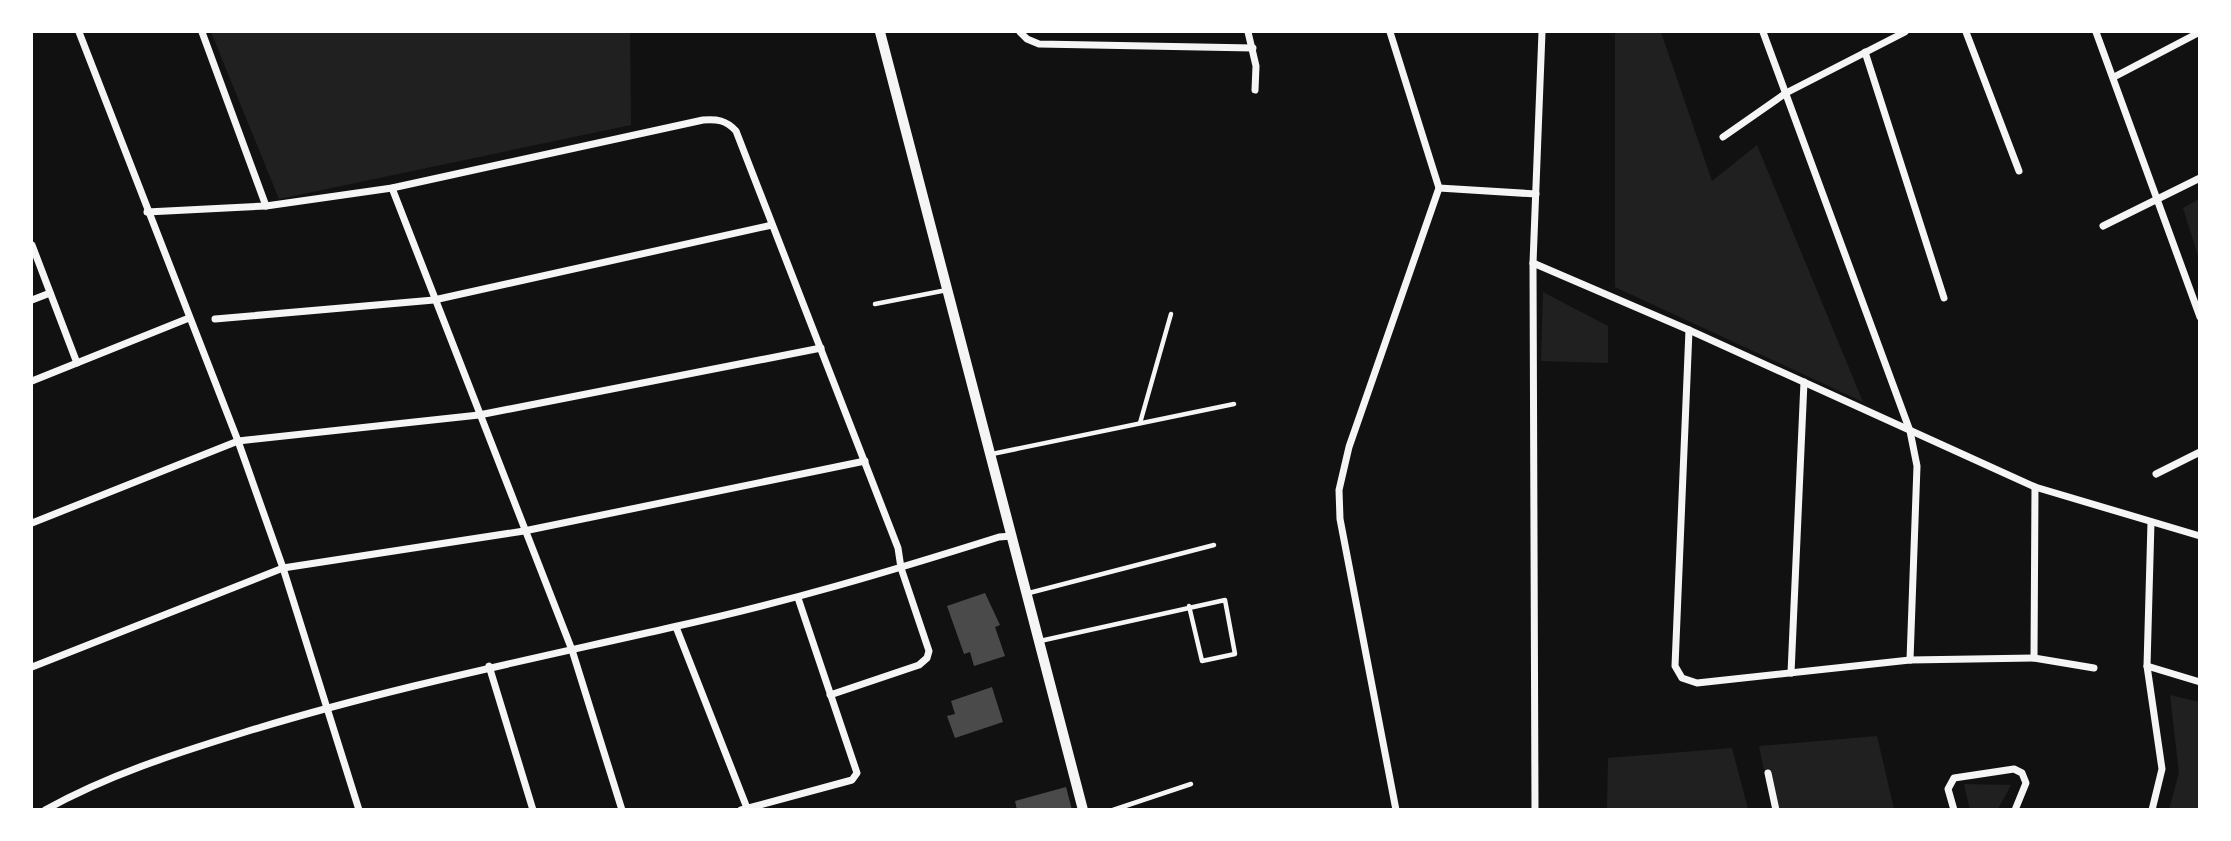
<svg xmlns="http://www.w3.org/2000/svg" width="2231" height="841" viewBox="0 0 2231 841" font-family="'DM Sans',sans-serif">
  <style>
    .green { fill: #202020 }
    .building { fill: #4a4a4a }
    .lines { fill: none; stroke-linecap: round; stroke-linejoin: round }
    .service { stroke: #f5f5f5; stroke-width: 4.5 }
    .minor { stroke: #f5f5f5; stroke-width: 7 }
    .tertiary { stroke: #f5f5f5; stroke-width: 10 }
  </style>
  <rect width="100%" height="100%" fill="#111"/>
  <!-- green -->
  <g class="green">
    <polygon points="211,32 630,32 631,125 279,199"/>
    <polygon points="1615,32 1661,32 1712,181 1757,145 1863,402 1615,287"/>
    <polygon points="2199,199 2199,259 2183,208"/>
    <polygon points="1543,292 1608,326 1608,363 1541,361"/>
    <polygon points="2170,695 2199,702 2199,809 2169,809 2179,773"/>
    <polygon points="1877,736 1894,809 1772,809 1759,746"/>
    <polygon points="1732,748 1748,809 1607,809 1608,758"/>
    <polygon points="1964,784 2011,785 1998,809 1970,810"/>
  </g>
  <!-- building -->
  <g class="building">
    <polygon points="985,593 1000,625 995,627 1005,656 974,666 970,652 964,654 947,606"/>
    <polygon points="992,687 1003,722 955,738 947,716 955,714 951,701"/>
    <polygon points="1066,787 1072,810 1017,810 1015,801"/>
  </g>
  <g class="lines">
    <!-- service -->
    <g class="service">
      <polyline points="875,304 947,290"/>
      <polyline points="1140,423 1171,314"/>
      <polyline points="992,454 1234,404"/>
      <polyline points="1029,593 1214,545"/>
      <polyline points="1040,641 1225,600 1235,654 1202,661 1189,606"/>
      <polyline points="1113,810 1191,784"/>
    </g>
    <!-- minor -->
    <g class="minor">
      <polyline points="79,32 238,441 283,568 359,810"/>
      <polyline points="202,32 266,206"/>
      <polyline points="1020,32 1027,39 1039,44 1253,48"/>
      <polyline points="1248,32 1256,66 1255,90"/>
      <polyline points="1390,32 1439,188 1349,447 1339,490 1340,519 1396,810"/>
      <polyline points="1763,32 1910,431 1917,466 1910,660"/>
      <polyline points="1966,32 2019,171"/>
      <polyline points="2096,32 2200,317"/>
      <polyline points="1865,52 1944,298"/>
      <polyline points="2114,77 2200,32"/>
      <polyline points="1723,137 1786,93 1905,32"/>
      <polyline points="392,188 572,650 622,810"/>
      <polyline points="1439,188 1536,194"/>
      <path d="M 147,212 L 266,206 L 392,188 L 703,120 C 717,119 726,120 736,131 L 898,548 L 901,568 L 929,651 L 927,658 L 919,665 L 830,695"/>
      <polyline points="2103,226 2200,178"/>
      <polyline points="32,245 77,363"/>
      <polyline points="1533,263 1689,330 2035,487 2200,536"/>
      <polyline points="32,300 50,293"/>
      <polyline points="215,319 434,300 772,225"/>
      <polyline points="1689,330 1675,666 1682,678 1697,683 1910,660 2034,658 2094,668"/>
      <polyline points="32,381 189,318"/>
      <polyline points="2156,474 2200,452"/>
      <polyline points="2151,522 2147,666 2162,769 2152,810"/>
      <polyline points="32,523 238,441 479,415 821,348"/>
      <polyline points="676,627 747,808"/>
      <polyline points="2034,658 2035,487"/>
      <polyline points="489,666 533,810"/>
      <polyline points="2147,666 2200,682"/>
      <polyline points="32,667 283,568 524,531 865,461"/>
      <polyline points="1791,673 1804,382"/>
      <polyline points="1768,773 1776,810"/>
      <path d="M 45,810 C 108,775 174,754 242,733 C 384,689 528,660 673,627 C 784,603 891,571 999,537 L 1012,536"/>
      <polyline points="741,810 852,780 857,773 798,598"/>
      <polyline points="1535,810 1533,263 1542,32"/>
      <polyline points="1954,810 1948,789 1954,778 2014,769 2022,773 2026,783 2015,810"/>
    </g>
    <!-- tertiary -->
    <polyline class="tertiary" points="880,32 1083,810"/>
  </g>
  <!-- border -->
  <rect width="2231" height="841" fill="none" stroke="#ffffff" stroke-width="66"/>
</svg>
